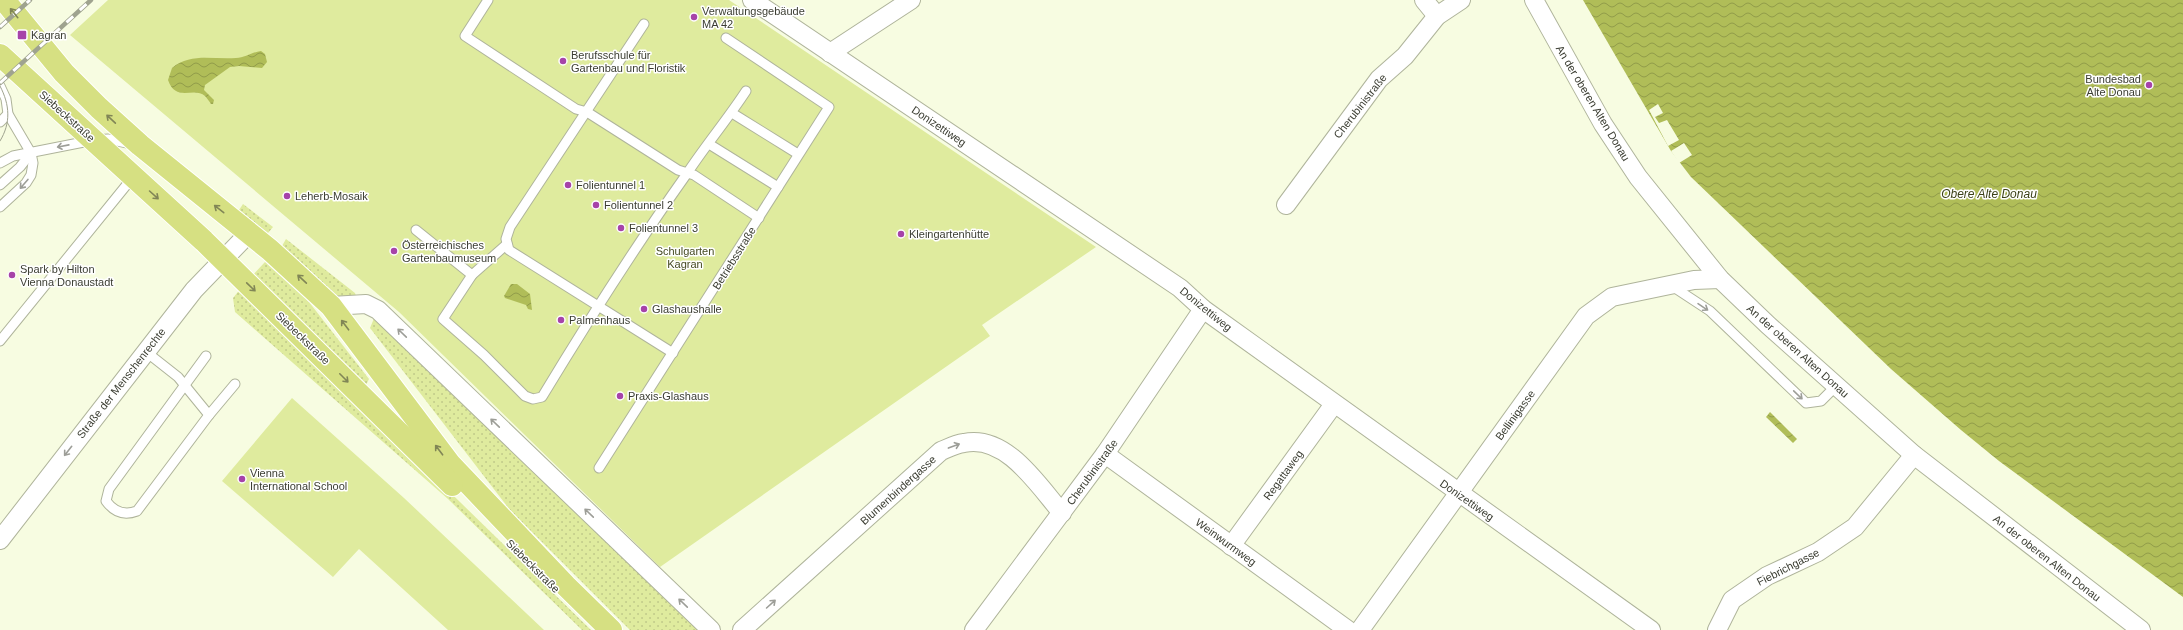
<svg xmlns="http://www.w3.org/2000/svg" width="2183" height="630" viewBox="0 0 2183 630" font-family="Arial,sans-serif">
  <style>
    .grass { fill: url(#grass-dots) }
    .garden { fill: #dfeb9e }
    .water { fill: url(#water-waves) }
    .pier { fill: #f7fce1 }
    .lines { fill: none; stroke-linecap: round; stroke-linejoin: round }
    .lane-casing { stroke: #afb49b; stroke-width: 11 }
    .street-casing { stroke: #afb49b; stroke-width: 20 }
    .primary-casing { stroke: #fff; stroke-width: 24 }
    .lane { stroke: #fff; stroke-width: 9 }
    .street { stroke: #fff; stroke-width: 18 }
    .primary { stroke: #d6e082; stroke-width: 22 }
    .tram { stroke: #9fa38f; stroke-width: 1 }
    .rail-casing { stroke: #9fa38f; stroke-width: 4.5 }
    .rail { stroke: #fff; stroke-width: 3; stroke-dasharray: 9; stroke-linecap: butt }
    .oneway { stroke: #818656 }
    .oneway2 { stroke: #9d9e98 }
    .poi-dot { fill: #a643a9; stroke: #fff; stroke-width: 1.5 }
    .labels { text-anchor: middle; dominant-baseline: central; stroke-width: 3; stroke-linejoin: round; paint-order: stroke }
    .poi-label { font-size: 11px; fill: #3b3d32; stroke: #fff; text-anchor: start }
    .street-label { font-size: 11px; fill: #3b3d32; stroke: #fff }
    .park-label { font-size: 11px; fill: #464b22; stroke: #fff }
    .water-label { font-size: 12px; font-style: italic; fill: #3c4218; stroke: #fff }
  </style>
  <defs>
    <pattern id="grass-dots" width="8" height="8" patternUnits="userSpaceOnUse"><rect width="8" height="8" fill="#dfeb9e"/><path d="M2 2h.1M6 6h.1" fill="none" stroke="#c0ca89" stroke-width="1.8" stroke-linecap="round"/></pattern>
    <pattern id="water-waves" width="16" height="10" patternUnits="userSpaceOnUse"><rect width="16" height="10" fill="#b0bd58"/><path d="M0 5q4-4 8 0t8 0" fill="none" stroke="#909b49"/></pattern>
  </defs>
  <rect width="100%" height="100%" fill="#f7fce1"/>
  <!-- grass -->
  <g class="grass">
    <polygon points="243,204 273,227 268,233 239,210"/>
    <polygon points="286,239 355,293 356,296 335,298 314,274 282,246"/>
    <polygon points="265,262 309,302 369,379 366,385 363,385 252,276"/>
    <polygon points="241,288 591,630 582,630 448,499 235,312 233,298"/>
    <polygon points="375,316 700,630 630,630 510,510 370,328"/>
  </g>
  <!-- garden -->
  <g class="garden">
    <polygon points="108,0 729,0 1096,247 982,325 990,336 660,567 399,312 70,35"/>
    <polygon points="292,398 404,498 544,630 448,630 359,549 333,577 222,481"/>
  </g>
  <!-- water -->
  <g class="water">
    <polygon points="1583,0 2183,0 2183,597 1999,461 1961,430 1891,369 1691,177 1671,151"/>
    <path d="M 261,51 L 265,54 L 267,62 L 262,68 L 239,66 L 230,67 L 205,85 L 204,90 L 214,100 L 213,104 L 211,104 C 209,101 207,98 205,96 C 194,86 176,103 168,80 L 172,68 C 191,52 214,60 236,58 C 245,58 252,52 261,51 Z"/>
    <polygon points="511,284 517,284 530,294 532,310 528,309 526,305 505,298 504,296"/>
    <polygon points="1770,412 1797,439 1793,443 1766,417"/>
  </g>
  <!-- pier -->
  <g class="pier">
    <polygon points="1658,104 1663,113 1655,117 1659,123 1667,120 1679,140 1668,146 1649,110"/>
    <polygon points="1684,143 1692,155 1679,163 1671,151"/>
  </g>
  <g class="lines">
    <!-- lane casing -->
    <g class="lane-casing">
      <g id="lane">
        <polyline points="488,0 465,36 576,109 587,112 678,170 694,175 759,218"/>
        <polyline points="644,24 510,227 506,239 509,250 673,353"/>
        <polyline points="0,86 6,99 8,114 31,153 33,163 31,175 26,183 0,207"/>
        <polyline points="732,113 798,154"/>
        <polyline points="0,122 8,114"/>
        <polyline points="709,144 778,187"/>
        <polyline points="0,163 13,156 94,140 108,139 131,144"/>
        <polyline points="0,185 20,167 31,153"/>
        <polyline points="416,230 472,275"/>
        <path d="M 507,244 L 472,275 L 443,319 L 484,355 L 525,396 L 533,399 L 542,397 C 588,321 635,247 686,175 C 705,146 727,120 746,91"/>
        <polyline points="1672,286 1710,311 1806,403 1821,401 1836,386"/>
        <polyline points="0,341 133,177"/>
        <polyline points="145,351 178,377 209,415"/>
        <path d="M 206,356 L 109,489 L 106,501 C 114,512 124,516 137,511 L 209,415 L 235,384"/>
        <polyline points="599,468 829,107 726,38"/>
      </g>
    </g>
    <!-- street casing -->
    <g class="street-casing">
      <g id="street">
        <polyline points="752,0 1180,288 1203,309 1651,630"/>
        <polyline points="1424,0 1437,16"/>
        <polyline points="1534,0 1603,124 1638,177 1720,279 1768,325 1914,455 2141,630"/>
        <polyline points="830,53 911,0"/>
        <polyline points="1286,205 1379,79 1405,56 1437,16 1461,0"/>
        <polyline points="331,306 366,304 378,310 711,630"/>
        <polyline points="1105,454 1348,630"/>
        <polyline points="0,540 194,290 249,233"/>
        <polyline points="1231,546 1334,404"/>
        <path d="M 742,630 L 941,451 C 948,448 956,444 964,443 C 1006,434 1038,485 1062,513"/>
        <polyline points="974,630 1105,454 1203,309"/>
        <polyline points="1360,630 1586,316 1612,297 1694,280 1720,279"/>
        <polyline points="1717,630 1732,600 1767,576 1818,552 1855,527 1914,455"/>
      </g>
    </g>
    <!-- primary casing -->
    <g class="primary-casing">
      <g id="primary">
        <polyline points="4,0 64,73 99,108 140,145 270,250 331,306 450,464 566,586 611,630"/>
        <polyline points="0,55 204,241 452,485"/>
      </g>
    </g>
    <!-- lane -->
    <use href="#lane" class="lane"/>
    <!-- street -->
    <use href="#street" class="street"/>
    <!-- primary -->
    <use href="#primary" class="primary"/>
    <!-- tram -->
    <path class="tram" d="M 0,86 C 10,105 11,123 0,141"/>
    <!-- rail casing -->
    <g class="rail-casing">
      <g id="rail">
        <polyline points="0,27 30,0"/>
        <polyline points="0,83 91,0"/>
      </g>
    </g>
    <!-- rail -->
    <use href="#rail" class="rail"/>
  </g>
  <!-- one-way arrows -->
  <defs><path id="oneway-shaft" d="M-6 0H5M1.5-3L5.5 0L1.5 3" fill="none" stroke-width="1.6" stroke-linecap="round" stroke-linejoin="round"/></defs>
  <g class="oneway">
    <use href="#oneway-shaft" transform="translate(14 13) rotate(-129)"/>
    <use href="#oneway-shaft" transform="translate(111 119) rotate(-137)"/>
    <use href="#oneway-shaft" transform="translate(154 195) rotate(42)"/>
    <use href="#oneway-shaft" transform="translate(219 209) rotate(-142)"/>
    <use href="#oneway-shaft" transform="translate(302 279) rotate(-137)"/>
    <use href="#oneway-shaft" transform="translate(251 287) rotate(44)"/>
    <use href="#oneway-shaft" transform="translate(345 325) rotate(-127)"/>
    <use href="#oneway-shaft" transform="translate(344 378) rotate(45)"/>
    <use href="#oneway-shaft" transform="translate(439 450) rotate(-127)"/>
  </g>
  <g class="oneway2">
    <use href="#oneway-shaft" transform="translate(63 146) rotate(169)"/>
    <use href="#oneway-shaft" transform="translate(24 184) rotate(131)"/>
    <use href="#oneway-shaft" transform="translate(1703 307) rotate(34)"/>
    <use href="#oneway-shaft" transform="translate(402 333) rotate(-136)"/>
    <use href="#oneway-shaft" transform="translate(1798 395) rotate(44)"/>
    <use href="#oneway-shaft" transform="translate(495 423) rotate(-136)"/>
    <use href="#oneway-shaft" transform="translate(954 446) rotate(-20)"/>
    <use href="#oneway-shaft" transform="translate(68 451) rotate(128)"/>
    <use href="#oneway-shaft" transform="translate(589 513) rotate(-136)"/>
    <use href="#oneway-shaft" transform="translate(683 603) rotate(-136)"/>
    <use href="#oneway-shaft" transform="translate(771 604) rotate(-42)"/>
  </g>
  <!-- markers -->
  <g class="poi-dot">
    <circle cx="694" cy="17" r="4"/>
    <rect x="17" y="30" width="10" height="10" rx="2"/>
    <circle cx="563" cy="61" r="4"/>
    <circle cx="2149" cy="85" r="4"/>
    <circle cx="568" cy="185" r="4"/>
    <circle cx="287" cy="196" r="4"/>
    <circle cx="596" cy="205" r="4"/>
    <circle cx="621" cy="228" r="4"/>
    <circle cx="901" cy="234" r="4"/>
    <circle cx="394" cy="251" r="4"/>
    <circle cx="12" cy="275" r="4"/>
    <circle cx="644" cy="309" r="4"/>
    <circle cx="561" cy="320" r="4"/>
    <circle cx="620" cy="396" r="4"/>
    <circle cx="242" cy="479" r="4"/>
  </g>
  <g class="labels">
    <!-- poi labels -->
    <g class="poi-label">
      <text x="702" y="11">Verwaltungsgebäude<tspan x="702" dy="13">MA 42</tspan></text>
      <text x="31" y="35">Kagran</text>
      <text x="571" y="55">Berufsschule für<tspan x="571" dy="13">Gartenbau und Floristik</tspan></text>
      <text x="2141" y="79" text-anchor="end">Bundesbad<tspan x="2141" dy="13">Alte Donau</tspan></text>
      <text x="576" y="185">Folientunnel 1</text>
      <text x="295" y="196">Leherb-Mosaik</text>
      <text x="604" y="205">Folientunnel 2</text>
      <text x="629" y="228">Folientunnel 3</text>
      <text x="909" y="234">Kleingartenhütte</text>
      <text x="402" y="245">Österreichisches<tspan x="402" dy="13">Gartenbaumuseum</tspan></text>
      <text x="20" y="269">Spark by Hilton<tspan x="20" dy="13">Vienna Donaustadt</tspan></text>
      <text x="652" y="309">Glashaushalle</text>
      <text x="569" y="320">Palmenhaus</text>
      <text x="628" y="396">Praxis-Glashaus</text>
      <text x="250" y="473">Vienna<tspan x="250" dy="13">International School</tspan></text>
    </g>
    <!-- street labels -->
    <g class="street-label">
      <text transform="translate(1593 103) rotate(59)">An der oberen Alten Donau</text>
      <text transform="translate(1360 106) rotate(-52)">Cherubinistraße</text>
      <text transform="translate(67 116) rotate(42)">Siebeckstraße</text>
      <text transform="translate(939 126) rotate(34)">Donizettiweg</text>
      <text transform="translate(734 258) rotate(-58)">Betriebsstraße</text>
      <text transform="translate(1206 309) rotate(39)">Donizettiweg</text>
      <text transform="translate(303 338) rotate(44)">Siebeckstraße</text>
      <text transform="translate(1798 351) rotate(42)">An der oberen Alten Donau</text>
      <text transform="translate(121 383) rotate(-52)">Straße der Menschenrechte</text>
      <text transform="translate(1515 415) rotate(-54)">Bellinigasse</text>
      <text transform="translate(1092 472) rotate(-54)">Cherubinistraße</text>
      <text transform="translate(1283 475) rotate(-54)">Regattaweg</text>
      <text transform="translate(898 490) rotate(-42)">Blumenbindergasse</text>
      <text transform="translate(1467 500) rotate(35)">Donizettiweg</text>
      <text transform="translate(1226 542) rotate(36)">Weinwurmweg</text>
      <text transform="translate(2047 558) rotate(38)">An der oberen Alten Donau</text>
      <text transform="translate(533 566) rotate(45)">Siebeckstraße</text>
      <text transform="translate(1788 567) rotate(-27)">Fiebrichgasse</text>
    </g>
    <!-- park labels -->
    <g class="park-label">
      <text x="685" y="251">Schulgarten<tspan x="685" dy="13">Kagran</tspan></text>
    </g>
    <!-- water labels -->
    <g class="water-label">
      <text x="1989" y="194">Obere Alte Donau</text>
    </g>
  </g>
</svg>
